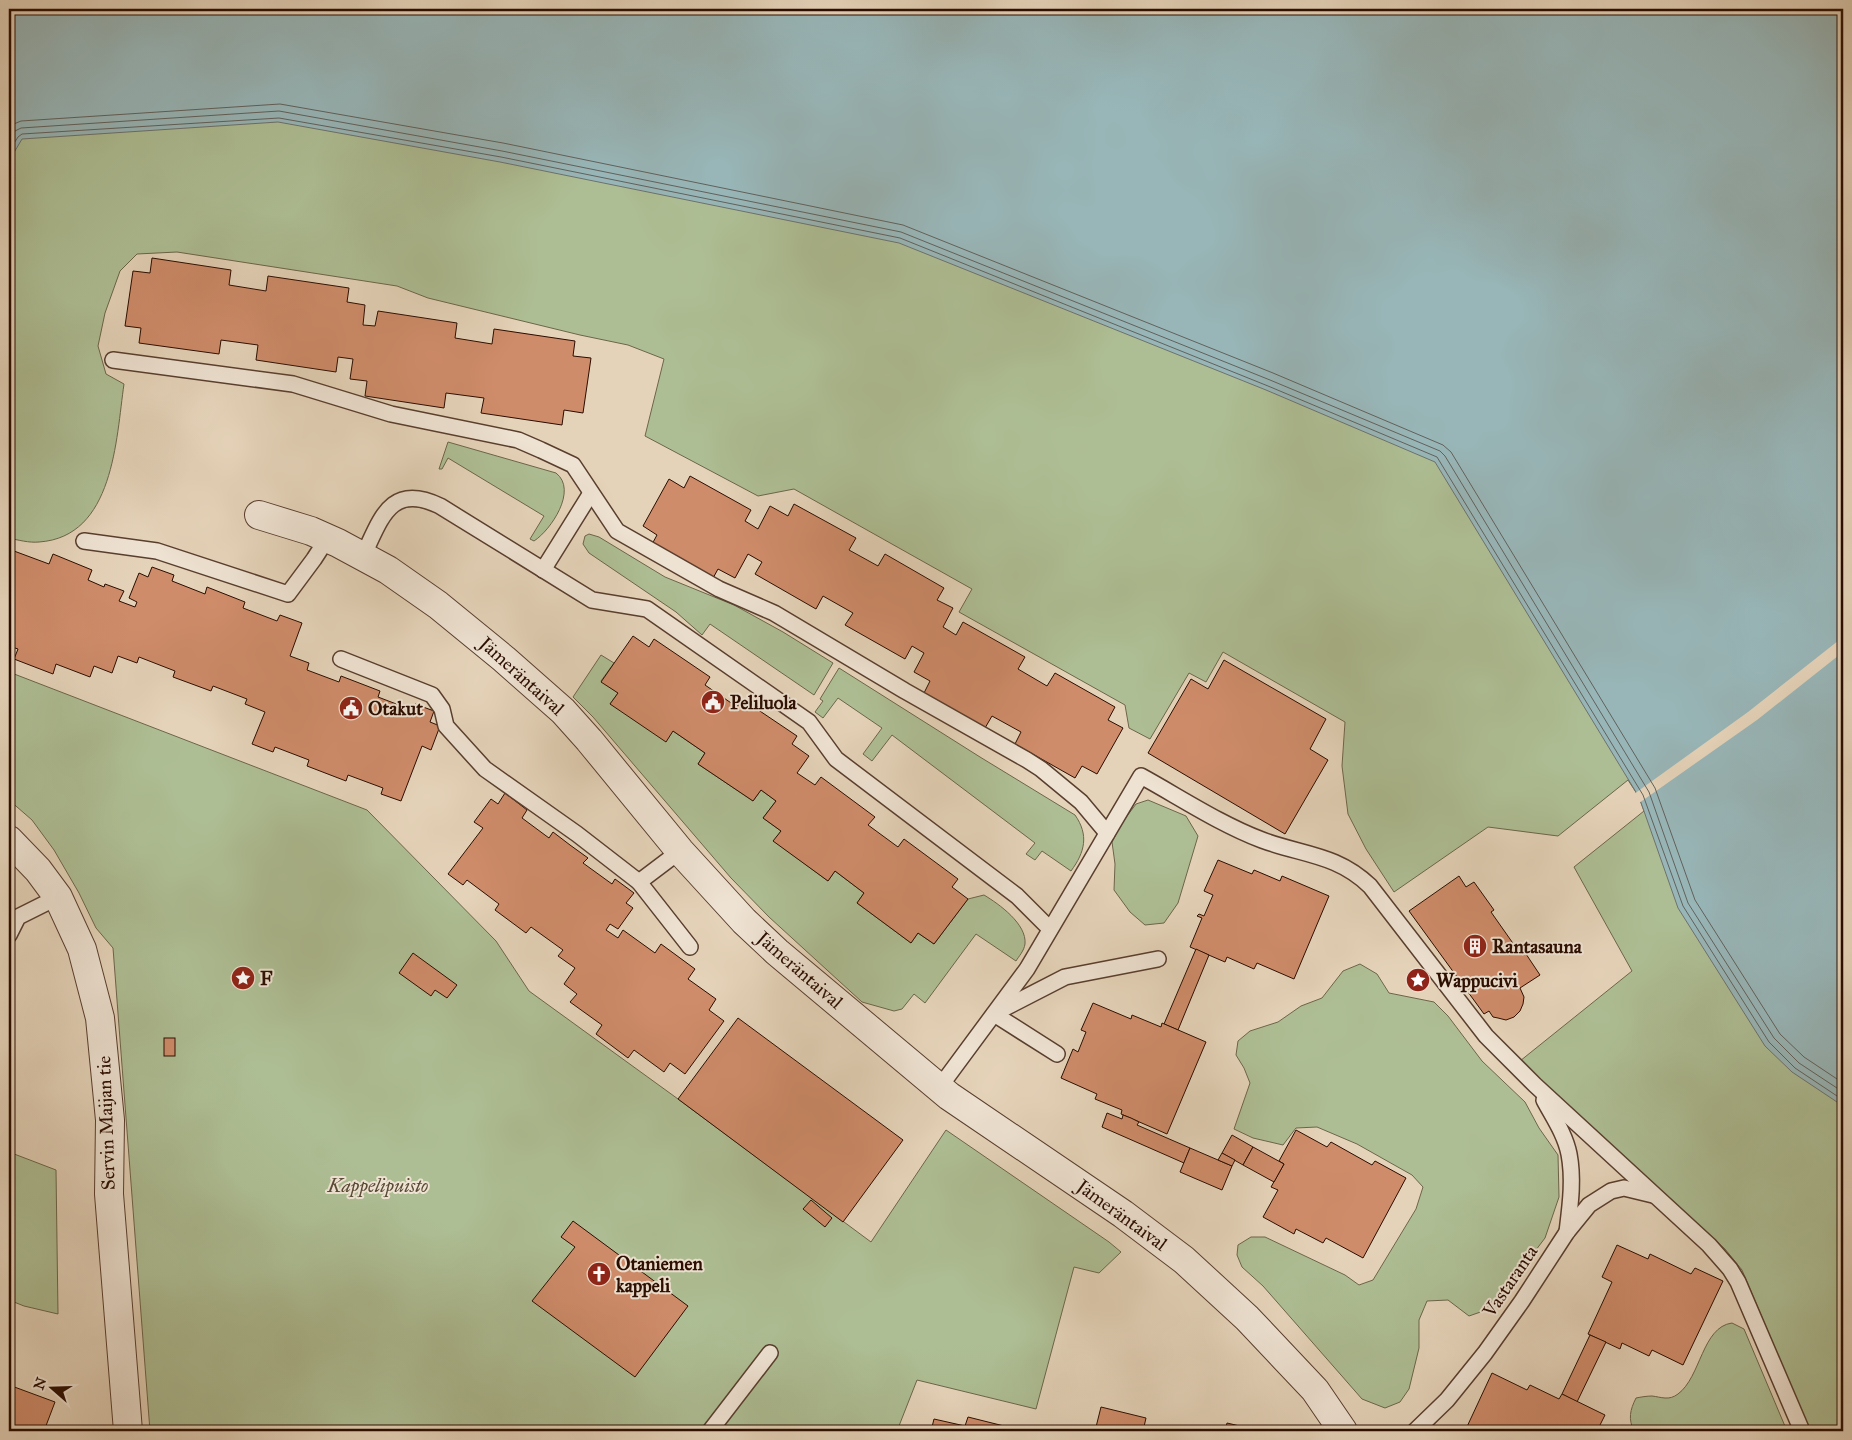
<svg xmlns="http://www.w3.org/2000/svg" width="1852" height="1440" viewBox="0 0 1852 1440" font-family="'IM FELL Great Primer',serif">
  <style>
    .green { fill: #aebe94; stroke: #6c654a }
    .water { fill: #98b6b8; stroke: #6c726e }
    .pier { fill: #e5d3b9 }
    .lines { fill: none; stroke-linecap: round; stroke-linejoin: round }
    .shore { stroke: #61615c; stroke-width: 1 }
    .building { fill: #cf8c6a; stroke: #2a0c00 }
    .service-casing { stroke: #593e2e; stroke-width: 18 }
    .minor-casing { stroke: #593e2e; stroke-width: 30 }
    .service { stroke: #eee2d2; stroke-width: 15 }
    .minor { stroke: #eee2d2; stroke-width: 28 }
    .labels { text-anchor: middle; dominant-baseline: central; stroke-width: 4; stroke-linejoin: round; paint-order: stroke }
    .street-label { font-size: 19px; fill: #2a0c00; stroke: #eee2d2 }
    .poi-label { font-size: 19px; font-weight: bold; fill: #2a0c00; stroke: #eee2d2; text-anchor: start }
    .park-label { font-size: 19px; font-style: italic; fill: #584a34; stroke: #eee2d2 }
  </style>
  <rect width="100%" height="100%" fill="#e5d3b9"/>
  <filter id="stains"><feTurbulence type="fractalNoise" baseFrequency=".004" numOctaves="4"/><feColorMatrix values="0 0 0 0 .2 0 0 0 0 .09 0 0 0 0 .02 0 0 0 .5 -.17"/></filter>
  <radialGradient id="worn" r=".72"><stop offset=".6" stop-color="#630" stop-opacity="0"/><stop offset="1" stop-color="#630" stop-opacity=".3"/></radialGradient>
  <!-- green -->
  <g class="green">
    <path d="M 9,76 L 712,98 L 1843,630 L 1843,1431 L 1810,1431 L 1742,1270 L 1725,1249 L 1520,1061 L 1632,971 L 1574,867 L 1644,811 L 1639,797 L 1628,780 L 1558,836 L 1488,827 L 1394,892 L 1366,849 L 1348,814 L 1342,766 L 1345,722 L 1223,652 L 1206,682 L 1189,673 L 1150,739 L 1129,728 L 1125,705 L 959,612 L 972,589 L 794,489 L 758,496 L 645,436 L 664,359 L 628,345 L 580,335 L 428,298 L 397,286 L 177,252 L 137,254 L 120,271 L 105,313 L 98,346 L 106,374 L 124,384 C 116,439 114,537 39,542 C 29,543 18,540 9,538 Z"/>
    <path d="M 448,442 L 556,473 C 578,490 551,530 534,541 L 530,539 L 544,516 L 448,458 L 442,469 L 439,469 Z"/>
    <polygon points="589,534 599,537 665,577 734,605 783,632 833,663 814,695 710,624 702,635 676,612 589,553 583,544 585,536"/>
    <path d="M 601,655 L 614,663 L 601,681 L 618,693 L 610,704 L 673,731 L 705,753 L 698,764 L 753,801 L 761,790 L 776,801 L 763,818 L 781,831 L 774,841 L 828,881 L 835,871 L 864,893 L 857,903 L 911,943 L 918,933 L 934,944 L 968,899 L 984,895 C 999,904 1027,924 1025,944 C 1024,951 1019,956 1016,961 L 976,934 L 925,1003 L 914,994 L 902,1009 L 894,1011 L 862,1002 L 769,917 L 731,878 L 593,717 L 573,697 Z"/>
    <path d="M 839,668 L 980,757 L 1075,815 C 1089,835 1085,852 1071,871 L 1042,851 L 1035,860 L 1026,854 L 1035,843 L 892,735 L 872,761 L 863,754 L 882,728 L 838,698 L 823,718 L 815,712 L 823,701 L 820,699 Z"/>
    <polygon points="9,672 367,810 496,941 529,991 678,1099 871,1242 946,1130 1109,1242 1121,1252 1099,1273 1074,1267 1036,1409 917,1380 897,1431 150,1431 113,948 96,928 79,893 54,850 32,820 9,800"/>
    <polygon points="1148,800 1186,816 1198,836 1178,903 1164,923 1145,925 1130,912 1114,890 1115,864 1112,842 1121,824 1136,804"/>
    <polygon points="1360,964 1377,974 1389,993 1434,1002 1448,1016 1482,1061 1525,1102 1539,1128 1558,1155 1559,1197 1545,1238 1492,1308 1469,1316 1448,1300 1427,1301 1419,1320 1419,1348 1409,1389 1400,1402 1385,1408 1362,1399 1263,1286 1242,1267 1237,1255 1238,1245 1251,1237 1265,1237 1345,1275 1359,1285 1373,1280 1416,1209 1423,1187 1412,1175 1357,1144 1317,1127 1296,1128 1283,1145 1253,1138 1234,1129 1250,1083 1244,1068 1236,1055 1238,1041 1250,1031 1278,1022 1301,1006 1322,998 1343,971"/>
    <polygon points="9,1152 56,1170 58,1314 24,1306 9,1300"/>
    <path d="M 1732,1323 L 1744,1329 L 1787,1431 L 1634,1431 C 1628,1419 1630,1410 1636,1398 C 1641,1397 1647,1396 1652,1396 C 1661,1397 1669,1401 1678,1394 C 1701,1377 1702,1327 1732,1323 Z"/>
  </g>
  <!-- water -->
  <polygon class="water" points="9,9 1843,9 1843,1106 1792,1072 1765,1046 1678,908 1639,797 1435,462 1266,390 899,243 500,162 278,122 22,139 9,161"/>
  <!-- pier -->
  <polygon class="pier" points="1843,637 1843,652 1757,720 1639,803 1634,794 1748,712"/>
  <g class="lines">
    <!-- shore -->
    <g class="shore">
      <polyline points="9,126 21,121 280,104 503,143 903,225 1273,373 1443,445 1451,452 1655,788 1695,900 1780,1034 1804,1057 1843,1083"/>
      <polyline points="9,139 15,131 21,128 279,111 502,151 901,232 1270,380 1440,451 1445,456 1649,792 1688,903 1774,1038 1799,1063 1843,1092"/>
      <polyline points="9,151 18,137 22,134 279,118 501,157 900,238 1268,386 1437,457 1643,795 1683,906 1769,1042 1795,1068 1843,1100"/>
    </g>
  </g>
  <!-- building -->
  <g class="building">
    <polygon points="152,258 231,270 229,285 266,291 268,276 349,288 347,302 365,305 363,325 375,326 378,311 457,323 455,338 492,344 494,329 575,341 573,356 591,358 583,413 564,410 562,425 481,413 484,398 446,393 444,408 365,396 367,381 350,379 353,359 338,357 336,372 256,360 258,345 221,340 219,354 139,343 141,328 125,326 133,271 150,273"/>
    <polygon points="690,476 751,510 745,521 758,529 770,506 788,516 794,504 856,538 849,550 878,566 885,554 944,588 937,600 953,608 943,627 956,635 963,622 1025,657 1018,669 1047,686 1055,673 1115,707 1108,720 1123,728 1097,774 1082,766 1075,778 1015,744 1021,732 992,716 985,728 924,693 930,681 914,672 924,653 912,646 905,659 845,625 853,613 823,596 816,609 755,574 762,562 748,554 735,578 718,569 712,580 651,546 657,535 643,526 669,479 684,488"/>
    <polygon points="14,551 49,564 53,554 92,570 88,580 104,587 105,584 124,591 119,601 135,607 137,602 129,598 139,573 148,577 152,567 174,575 172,581 205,594 207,587 245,602 243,608 277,621 280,615 302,623 290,656 309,663 307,670 339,682 341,676 380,691 378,697 412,710 415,704 434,711 430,722 440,726 431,750 422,746 401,801 381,794 383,788 348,775 346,781 307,766 309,760 275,747 273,752 252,744 265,712 245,704 247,699 213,686 211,691 173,677 175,671 139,657 137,663 118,656 112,673 94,666 90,677 56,664 53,674 14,659 18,649 9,646 9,561"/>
    <polygon points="633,636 649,647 654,639 710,677 705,685 737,707 742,699 797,736 792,744 809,756 797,773 815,785 821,777 875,817 868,825 898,847 904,839 958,879 952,887 968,899 934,944 918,933 911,943 857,903 864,893 835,871 828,881 773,841 781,831 763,818 776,801 761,790 753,801 698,764 705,753 673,731 666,742 610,704 618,693 601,682"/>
    <polygon points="1224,660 1326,719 1310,749 1328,760 1285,834 1148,753 1191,679 1208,689"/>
    <polygon points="505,793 527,810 522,818 549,838 553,832 570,845 588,858 583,863 612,884 615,879 634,893 626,903 633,908 618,929 610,924 606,930 618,938 623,930 655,953 661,944 695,969 688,979 716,999 709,1010 724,1021 685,1074 670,1063 664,1072 634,1050 628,1058 596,1034 602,1025 570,1002 577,994 564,984 575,968 558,956 563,950 531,927 526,933 495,910 499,904 467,880 463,885 448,874 483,828 474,822 491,799 498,804"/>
    <polygon points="1218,860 1252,874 1254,870 1280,881 1282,876 1329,896 1294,979 1257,963 1254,969 1227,957 1225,962 1190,947 1202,918 1197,916 1199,914 1204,916 1213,895 1204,891"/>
    <polygon points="1459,876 1466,887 1474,882 1494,910 1491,912 1517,949 1522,948 1540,975 1520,988 1524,997 1523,1004 1520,1011 1514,1017 1506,1020 1498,1018 1493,1017 1489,1011 1484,1014 1409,911"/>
    <polygon points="1196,949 1209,955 1178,1030 1164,1024"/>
    <polygon points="413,953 457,985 447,998 435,990 431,996 399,973"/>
    <polygon points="1093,1003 1131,1019 1132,1015 1161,1027 1162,1023 1206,1042 1167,1134 1121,1114 1122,1110 1095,1099 1097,1094 1061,1078 1073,1049 1078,1052 1086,1032 1081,1030"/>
    <polygon points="738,1018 903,1140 843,1222 678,1099"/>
    <rect x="164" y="1038" width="11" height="18"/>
    <polygon points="1107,1113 1122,1119 1123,1115 1131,1118 1139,1122 1137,1125 1190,1148 1184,1163 1102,1127"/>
    <polygon points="1296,1130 1327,1147 1331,1142 1372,1165 1375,1161 1406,1178 1363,1258 1326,1238 1323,1243 1296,1229 1294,1234 1263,1217 1278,1190 1271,1187 1284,1164 1279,1161"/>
    <polygon points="1232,1135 1253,1147 1243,1165 1222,1153"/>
    <polygon points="1253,1147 1284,1164 1274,1182 1243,1165"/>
    <polygon points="1190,1148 1232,1166 1222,1190 1180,1172"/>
    <polygon points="1222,1153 1235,1160 1232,1166 1218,1160"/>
    <polygon points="811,1200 832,1218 825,1227 803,1209"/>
    <polygon points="573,1221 688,1306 635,1377 532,1301 575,1247 561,1237"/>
    <polygon points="1617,1245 1648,1259 1650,1254 1691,1274 1695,1268 1723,1281 1683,1365 1652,1350 1649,1356 1622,1343 1620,1349 1588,1334 1612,1282 1602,1277"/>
    <polygon points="1590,1335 1606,1342 1577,1402 1562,1394"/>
    <polygon points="1492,1373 1527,1390 1530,1385 1559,1399 1562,1394 1605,1415 1597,1431 1465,1431"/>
    <polygon points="9,1385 55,1402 44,1431 9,1431"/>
    <polygon points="1101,1407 1146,1418 1143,1431 1095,1431"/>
    <polygon points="968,1417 1012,1428 1012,1431 931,1431 934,1419 965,1426"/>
    <polygon points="1227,1423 1261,1431 1225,1431"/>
  </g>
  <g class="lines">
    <!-- service casing -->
    <g class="service-casing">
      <g id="service">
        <polyline points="113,360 293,384 391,414 518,440 541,450 573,465 617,531 719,589 774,613 905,691 1027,760 1041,769 1081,802 1107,833"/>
        <polyline points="84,541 157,551 288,594 314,559 327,539"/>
        <path d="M 363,556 C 381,519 390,482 440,506 L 592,600 L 647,609 L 809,722 L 836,759 L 1017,896 L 1050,929"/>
        <polyline points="543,570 591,493"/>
        <polyline points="341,659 432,695 442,709 446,726 485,769 577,834 639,882"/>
        <polyline points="680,851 639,882 690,947"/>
        <polyline points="9,935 18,917 58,897"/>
        <polyline points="997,1012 1065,977 1158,959"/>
        <polyline points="994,1014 1057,1054"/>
        <path d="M 939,1088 L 1027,969 L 1141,776 C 1181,798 1220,824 1262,840 C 1302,855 1337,854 1370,886 L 1486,1036 L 1535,1085 L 1709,1245 L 1730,1269 L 1738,1282 L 1802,1431"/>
        <path d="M 1544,1100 C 1553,1117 1565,1134 1569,1154 C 1574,1180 1570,1207 1567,1232"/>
        <polyline points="710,1431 770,1353"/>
        <polyline points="1415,1431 1447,1400 1485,1353 1522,1301 1567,1232 1589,1205 1611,1191 1624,1188 1653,1195"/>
      </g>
    </g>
    <!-- minor casing -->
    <g class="minor-casing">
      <g id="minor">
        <polyline points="259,515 311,531 338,543 388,570 438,605 504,659 563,711 589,740 680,851 744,921 777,952 949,1096 1123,1214 1184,1260 1247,1318 1315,1390 1343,1431"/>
        <polyline points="9,840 38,870 58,897 82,949 100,1018 110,1120 109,1194 128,1431"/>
      </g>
    </g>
    <!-- service -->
    <use href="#service" class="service"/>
    <!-- minor -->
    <use href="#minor" class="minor"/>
  </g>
  <!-- icons -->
  <defs>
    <g id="civic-disc" transform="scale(1.25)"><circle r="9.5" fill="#8f2418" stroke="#eee2d2"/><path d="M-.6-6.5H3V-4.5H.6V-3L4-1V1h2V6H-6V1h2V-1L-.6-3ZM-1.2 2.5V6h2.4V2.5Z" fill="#fff"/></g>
    <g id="building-disc" transform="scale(1.25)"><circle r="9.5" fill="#8f2418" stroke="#eee2d2"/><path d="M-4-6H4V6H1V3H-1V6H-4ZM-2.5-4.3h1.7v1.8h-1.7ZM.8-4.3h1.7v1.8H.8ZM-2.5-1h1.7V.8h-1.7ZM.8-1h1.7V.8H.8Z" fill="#fff"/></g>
    <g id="sight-disc" transform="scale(1.25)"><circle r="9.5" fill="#8f2418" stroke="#eee2d2"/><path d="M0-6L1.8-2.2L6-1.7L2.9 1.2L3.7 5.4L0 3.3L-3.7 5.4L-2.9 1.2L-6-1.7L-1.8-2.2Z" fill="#fff"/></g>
    <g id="church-disc" transform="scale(1.25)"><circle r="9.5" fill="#8f2418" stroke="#eee2d2"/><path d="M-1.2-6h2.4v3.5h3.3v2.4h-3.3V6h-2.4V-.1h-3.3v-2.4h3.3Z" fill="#fff"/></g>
  </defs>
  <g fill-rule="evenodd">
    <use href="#civic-disc" x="713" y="702"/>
    <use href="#civic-disc" x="351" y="708"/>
    <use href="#building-disc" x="1475" y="946"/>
    <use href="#sight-disc" x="243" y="978"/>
    <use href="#sight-disc" x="1418" y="980"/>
    <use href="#church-disc" x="599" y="1274"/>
  </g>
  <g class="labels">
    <!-- street labels -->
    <g class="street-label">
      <text transform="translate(522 676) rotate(42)">Jämeräntaival</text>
      <text transform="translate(800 970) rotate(41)">Jämeräntaival</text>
      <text transform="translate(106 1123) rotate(-92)">Servin Maijan tie</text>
      <text transform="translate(1122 1215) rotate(36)">Jämeräntaival</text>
      <text transform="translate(1510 1281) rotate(-56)">Vastaranta</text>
    </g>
    <!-- poi labels -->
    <g class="poi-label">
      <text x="730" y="702">Peliluola</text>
      <text x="368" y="708">Otakut</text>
      <text x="1492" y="946">Rantasauna</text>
      <text x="260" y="978">F</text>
      <text x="1436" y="980">Wappucivi</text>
      <text x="616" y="1263">Otaniemen<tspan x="616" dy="22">kappeli</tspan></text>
    </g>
    <!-- park labels -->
    <g class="park-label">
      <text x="378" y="1185">Kappelipuisto</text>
    </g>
  </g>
  <!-- margin -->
  <rect width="1852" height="1440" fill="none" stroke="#e5d3b9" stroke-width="30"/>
  <rect x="10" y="10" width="1832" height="1420" fill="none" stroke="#2a0c00" stroke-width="2.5"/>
  <rect x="15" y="15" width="1822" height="1410" fill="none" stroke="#2a0c00"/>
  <!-- north arrow -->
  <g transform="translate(52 1388) rotate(290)" stroke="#eee2d2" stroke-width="4" paint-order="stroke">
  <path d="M0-4L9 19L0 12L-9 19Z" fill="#2a0c00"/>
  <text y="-8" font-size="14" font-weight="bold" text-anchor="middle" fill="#2a0c00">N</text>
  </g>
  <rect width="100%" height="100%" filter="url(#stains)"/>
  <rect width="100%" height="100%" fill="url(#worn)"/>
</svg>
